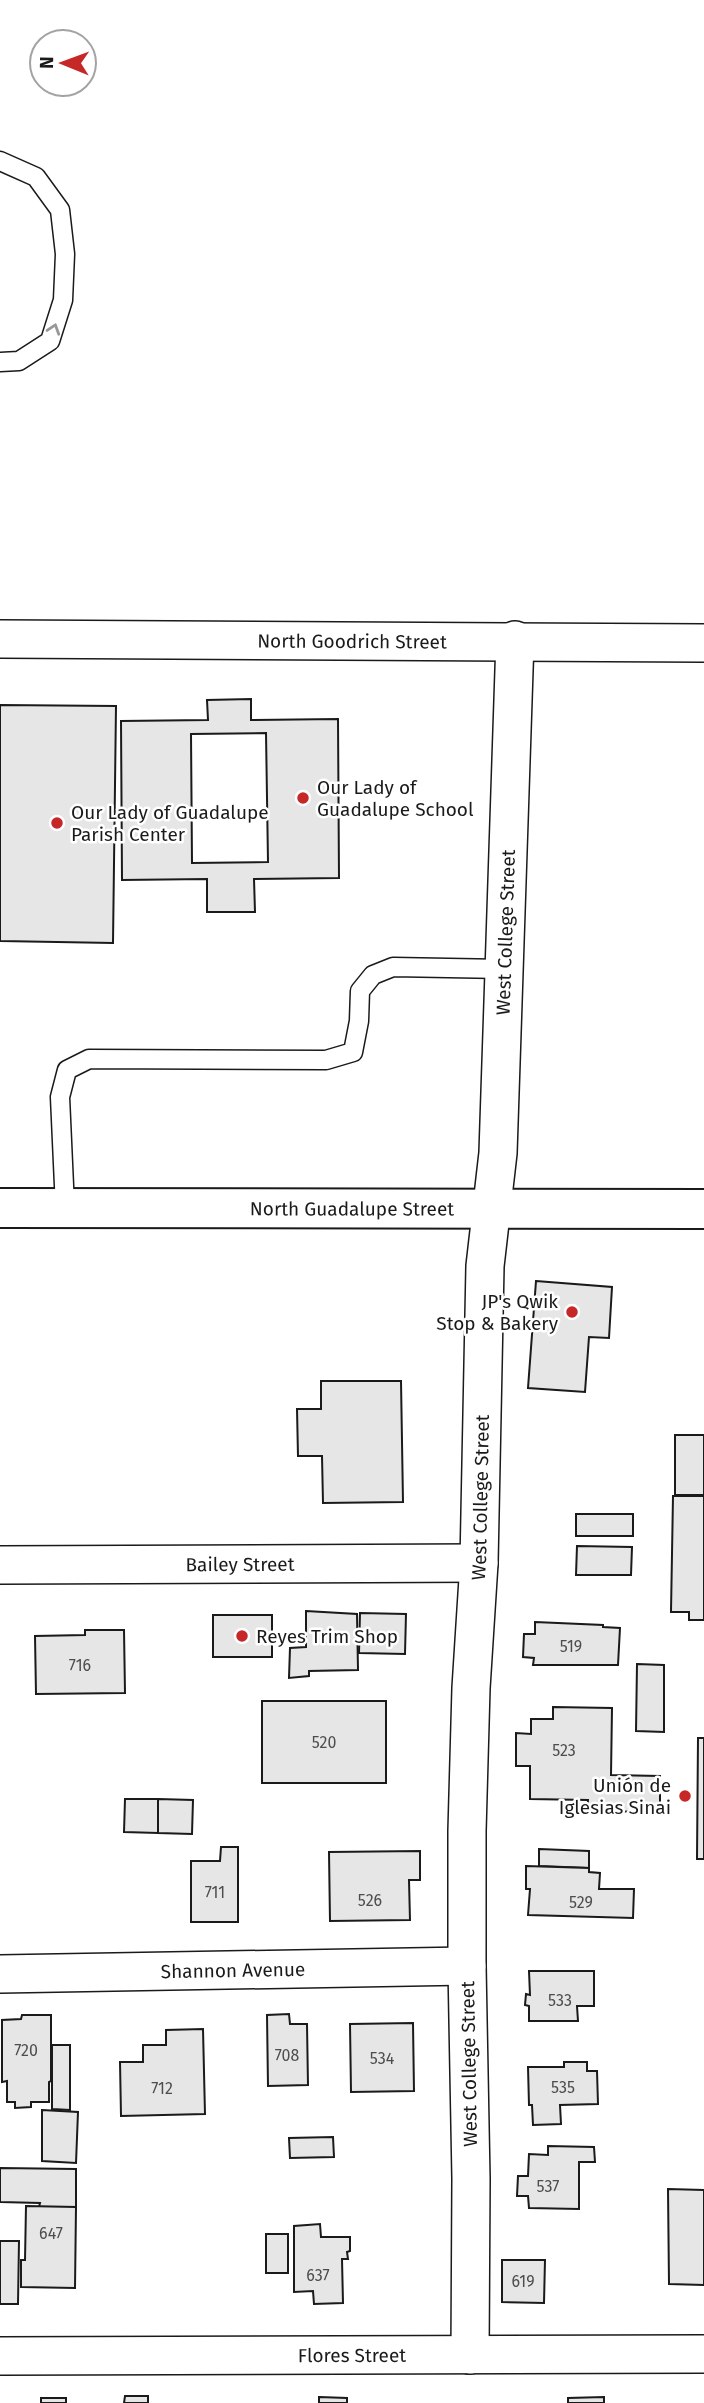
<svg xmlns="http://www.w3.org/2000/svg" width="704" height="2403" viewBox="0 0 704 2403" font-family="'Fira Sans',sans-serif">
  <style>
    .building { fill: #e6e6e6; stroke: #1a1a1a; stroke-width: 2; fill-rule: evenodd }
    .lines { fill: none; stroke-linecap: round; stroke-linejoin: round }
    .lane-casing { stroke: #1a1a1a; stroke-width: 21 }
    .street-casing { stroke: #1a1a1a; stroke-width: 40 }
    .secondary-casing { stroke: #1a1a1a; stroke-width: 42 }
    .lane { stroke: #fff; stroke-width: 18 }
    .street { stroke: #fff; stroke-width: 37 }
    .secondary { stroke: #fff; stroke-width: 38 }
    .oneway { stroke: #989898 }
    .poi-dot { fill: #c62828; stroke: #fff; stroke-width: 2.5 }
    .labels { text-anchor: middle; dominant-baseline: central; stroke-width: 5; stroke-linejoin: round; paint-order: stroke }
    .number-label { font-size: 16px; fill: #4d4d4d }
    .street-label { font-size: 19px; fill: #1a1a1a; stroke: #fff }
    .poi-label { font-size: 19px; fill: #1a1a1a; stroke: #fff; text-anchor: start }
  </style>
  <rect width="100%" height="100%" fill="#fff"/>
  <!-- building -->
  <g class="building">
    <path d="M 251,699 L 251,720 L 338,719 L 339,878 L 254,879 L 255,912 L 207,912 L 207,879 L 122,880 L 121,721 L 208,720 L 207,700 ZM 266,733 L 268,862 L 192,863 L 191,734 Z"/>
    <polygon points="0,705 116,706 113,943 0,941"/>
    <polygon points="536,1281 612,1287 609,1338 589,1337 585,1392 528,1388"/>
    <polygon points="321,1381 401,1381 403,1502 323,1503 322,1456 298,1456 297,1409 321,1409"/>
    <rect x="675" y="1435" width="29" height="60"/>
    <polygon points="673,1496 704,1496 704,1620 689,1620 689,1612 671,1612"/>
    <rect x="576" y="1514" width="57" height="22"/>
    <polygon points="577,1546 632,1547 631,1575 576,1575"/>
    <polygon points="306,1611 357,1614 358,1670 309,1671 309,1676 289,1678 290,1648 306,1647"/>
    <polygon points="360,1613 406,1614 405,1654 359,1653"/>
    <rect x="213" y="1615" width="59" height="42"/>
    <polygon points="535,1622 603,1625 603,1627 620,1628 618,1665 533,1665 534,1658 523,1657 524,1634 535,1634"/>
    <polygon points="85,1630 124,1630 125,1693 36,1694 35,1636 85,1635"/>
    <polygon points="637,1664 664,1665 664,1732 636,1731"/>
    <rect x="262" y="1701" width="124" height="82"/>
    <polygon points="553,1707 612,1708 611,1775 660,1776 660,1812 587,1811 588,1800 530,1799 530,1766 516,1766 516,1733 531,1734 531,1719 553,1719"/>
    <polygon points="698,1738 704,1738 704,1859 697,1859"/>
    <polygon points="125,1799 158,1799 158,1833 124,1832"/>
    <polygon points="158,1799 193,1800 192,1834 158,1833"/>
    <polygon points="221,1847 238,1847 238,1922 191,1922 191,1861 220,1861"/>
    <polygon points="539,1849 589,1851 589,1868 539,1866"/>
    <polygon points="420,1851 420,1880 409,1880 410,1920 330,1921 329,1852"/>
    <polygon points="526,1866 589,1868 589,1872 600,1873 599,1889 634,1889 633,1918 528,1915 530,1889 526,1889"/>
    <polygon points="529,1971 594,1971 594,2006 577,2006 578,2021 529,2021 529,2006 525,2005 526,1994 530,1995"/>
    <polygon points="289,2014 290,2024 307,2024 308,2085 268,2086 267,2015"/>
    <polygon points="22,2015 51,2015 51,2081 49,2082 49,2102 31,2102 31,2107 15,2108 15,2102 7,2102 7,2081 2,2082 2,2020 21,2019"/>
    <polygon points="413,2023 414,2091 351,2092 350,2024"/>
    <polygon points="203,2029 205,2114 121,2116 120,2062 143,2062 143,2045 166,2045 166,2030"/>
    <polygon points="52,2045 70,2045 70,2110 52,2109"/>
    <polygon points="564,2062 587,2062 587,2071 597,2071 598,2104 560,2105 561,2124 533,2125 532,2105 529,2105 528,2067 564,2067"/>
    <polygon points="42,2110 78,2112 76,2163 42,2161"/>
    <polygon points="333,2137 334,2157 290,2158 289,2138"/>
    <polygon points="548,2146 594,2147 595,2162 579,2162 579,2209 529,2208 528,2196 517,2196 518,2176 528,2176 529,2154 548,2155"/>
    <polygon points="0,2168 76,2169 76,2207 39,2207 40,2203 0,2202"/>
    <polygon points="668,2189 704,2190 704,2285 669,2284"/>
    <polygon points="26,2206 76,2207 75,2288 21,2287 21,2260 25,2260"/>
    <polygon points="320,2224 321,2237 350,2237 350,2251 347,2252 348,2259 342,2259 343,2303 314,2304 313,2291 294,2292 294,2226"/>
    <rect x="266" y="2234" width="22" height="39"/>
    <polygon points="0,2241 19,2241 18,2304 0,2304"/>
    <polygon points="502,2260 545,2260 544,2303 502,2302"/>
    <polygon points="125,2396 148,2396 148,2403 124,2403"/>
    <polygon points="319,2397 347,2398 347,2403 319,2403"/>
    <polygon points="604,2397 604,2403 568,2403 568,2398"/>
    <rect x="41" y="2398" width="25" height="5"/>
  </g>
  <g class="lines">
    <!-- lane casing -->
    <g class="lane-casing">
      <g id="lane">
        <polyline points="0,161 36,177 60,210 65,254 63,300 50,341 19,361 0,362"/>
        <polyline points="65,1208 60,1097 67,1070 89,1059 326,1060 353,1052 359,1021 360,991 373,975 393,967 504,969"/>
      </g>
    </g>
    <!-- street casing -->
    <g class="street-casing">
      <g id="street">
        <path id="s1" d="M 0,639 L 704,643"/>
        <path id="s2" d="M 0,1565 L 479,1563"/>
        <path id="s3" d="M 0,1974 L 467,1966"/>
        <path id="s4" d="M 470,2355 L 471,2179 L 467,1966 L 467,1831 L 471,1688 L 479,1563 L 485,1266 L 498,1153 L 515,640"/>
        <path id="s5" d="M 0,2356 L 704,2354"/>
      </g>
    </g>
    <!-- secondary casing -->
    <g class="secondary-casing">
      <g id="secondary">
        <path id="s6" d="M 0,1208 L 704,1209"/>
      </g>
    </g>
    <!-- lane -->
    <use href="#lane" class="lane"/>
    <!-- street -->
    <use href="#street" class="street"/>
    <!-- secondary -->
    <use href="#secondary" class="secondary"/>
  </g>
  <!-- one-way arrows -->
  <defs><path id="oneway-chevron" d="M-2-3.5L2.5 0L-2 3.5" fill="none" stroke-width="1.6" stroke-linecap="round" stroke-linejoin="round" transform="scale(1.75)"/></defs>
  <use class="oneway" href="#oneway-chevron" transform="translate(54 329) rotate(-72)"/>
  <!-- markers -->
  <g class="poi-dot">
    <circle cx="303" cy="798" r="7"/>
    <circle cx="57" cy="823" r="7"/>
    <circle cx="572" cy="1312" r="7"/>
    <circle cx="242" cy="1636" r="7"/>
    <circle cx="685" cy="1796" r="7"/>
  </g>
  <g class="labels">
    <!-- number labels -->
    <g class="number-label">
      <text x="571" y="1646">519</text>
      <text x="80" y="1665">716</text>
      <text x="324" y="1742">520</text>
      <text x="564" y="1750">523</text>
      <text x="215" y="1892">711</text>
      <text x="370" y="1900">526</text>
      <text x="581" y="1902">529</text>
      <text x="560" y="2000">533</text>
      <text x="26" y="2050">720</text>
      <text x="287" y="2055">708</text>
      <text x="382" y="2058">534</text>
      <text x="563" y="2087">535</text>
      <text x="162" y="2088">712</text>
      <text x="548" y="2186">537</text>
      <text x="51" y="2233">647</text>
      <text x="318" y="2275">637</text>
      <text x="523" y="2281">619</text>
    </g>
    <!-- street labels -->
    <g class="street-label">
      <text stroke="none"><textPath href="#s1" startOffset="352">North Goodrich Street</textPath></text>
      <text stroke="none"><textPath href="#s4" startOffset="1424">West College Street</textPath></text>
      <text stroke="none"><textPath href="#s6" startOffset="352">North Guadalupe Street</textPath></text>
      <text stroke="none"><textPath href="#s4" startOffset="858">West College Street</textPath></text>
      <text stroke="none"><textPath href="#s2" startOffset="240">Bailey Street</textPath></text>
      <text stroke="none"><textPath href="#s3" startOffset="233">Shannon Avenue</textPath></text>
      <text transform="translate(469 2064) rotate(-91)">West College Street</text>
      <text stroke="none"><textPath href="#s5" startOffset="352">Flores Street</textPath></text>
    </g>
    <!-- poi labels -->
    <g class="poi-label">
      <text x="317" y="787">Our Lady of<tspan x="317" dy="22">Guadalupe School</tspan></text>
      <text x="71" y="812">Our Lady of Guadalupe<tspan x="71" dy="22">Parish Center</tspan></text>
      <text x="558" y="1301" text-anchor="end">JP's Qwik<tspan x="558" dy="22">Stop &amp; Bakery</tspan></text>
      <text x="256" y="1636">Reyes Trim Shop</text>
      <text x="671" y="1785" text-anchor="end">Unión de<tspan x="671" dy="22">Iglesias Sinai</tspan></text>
    </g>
  </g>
  <!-- north arrow -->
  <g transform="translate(63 63) rotate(271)"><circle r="33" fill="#ffffff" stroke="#a3a3a3" stroke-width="2"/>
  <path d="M0-5L12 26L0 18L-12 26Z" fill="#c62828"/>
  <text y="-10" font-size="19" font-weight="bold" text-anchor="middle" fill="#1a1a1a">N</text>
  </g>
</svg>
